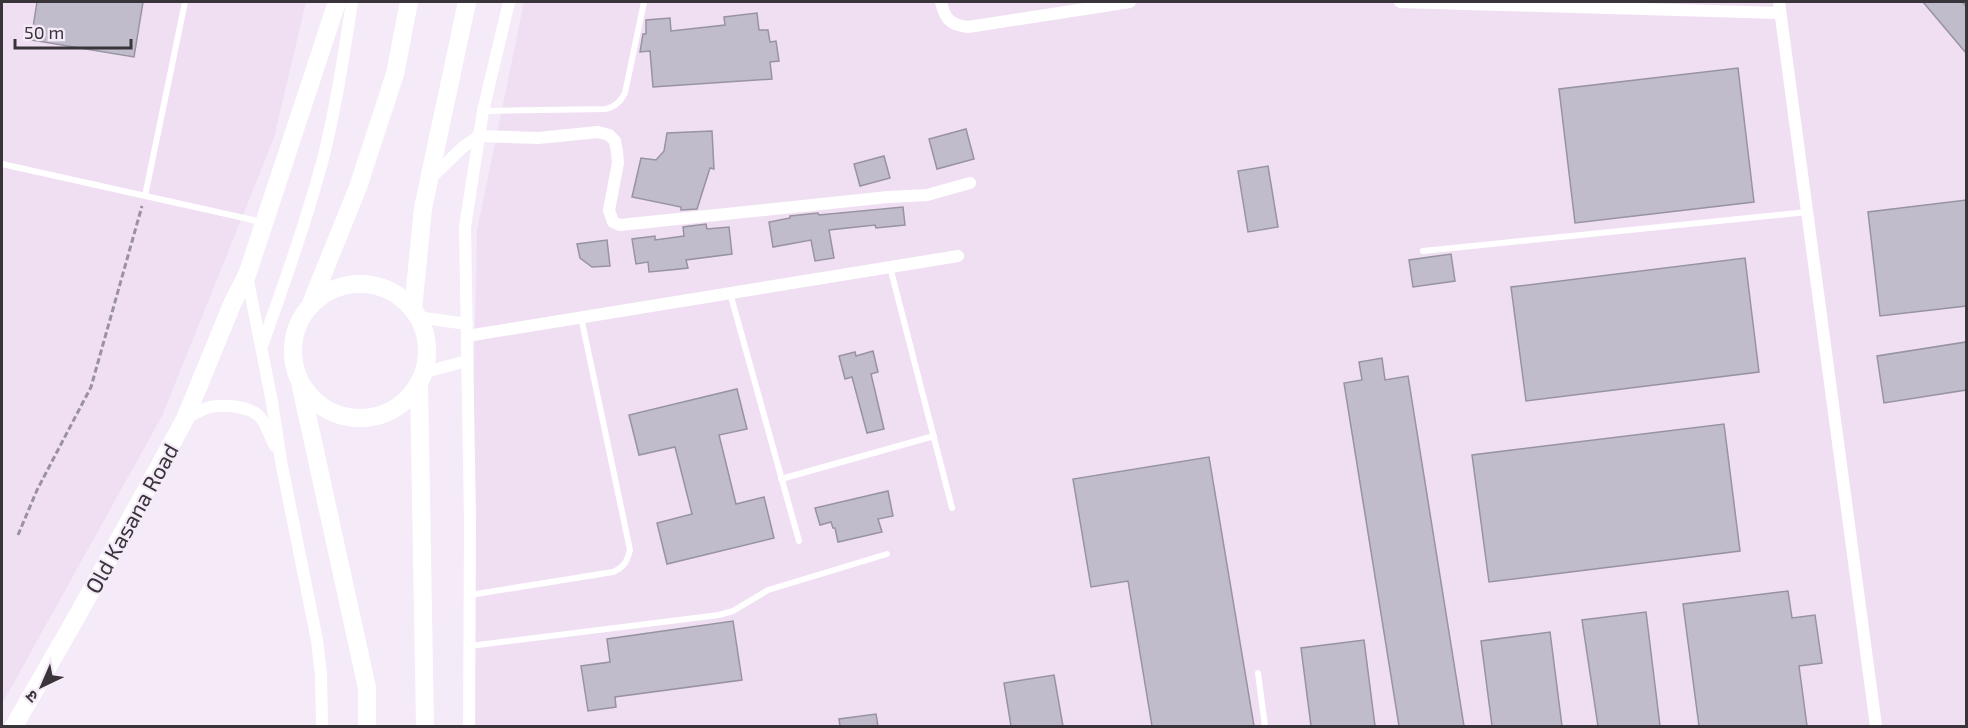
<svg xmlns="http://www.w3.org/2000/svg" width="1968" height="728" viewBox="0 0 1968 728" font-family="'Exo 2','Noto Sans Devanagari',sans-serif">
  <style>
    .built { fill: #f0dff3 }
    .building { fill: #c1bccc; stroke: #9793a1; stroke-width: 1.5 }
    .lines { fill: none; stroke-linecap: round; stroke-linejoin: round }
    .path { stroke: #9a929c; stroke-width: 3; stroke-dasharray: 6 3; stroke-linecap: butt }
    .lane { stroke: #fff; stroke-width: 6 }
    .street { stroke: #fff; stroke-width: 12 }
    .secondary { stroke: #fff; stroke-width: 18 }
    .labels { text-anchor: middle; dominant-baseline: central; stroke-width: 4.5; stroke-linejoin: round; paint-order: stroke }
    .street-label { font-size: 22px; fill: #393439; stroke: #f5eaf8 }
  </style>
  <rect width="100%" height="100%" fill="#f5eaf8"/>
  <!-- built -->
  <g class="built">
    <polygon points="2,2 306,2 274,138 162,416 2,704"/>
    <polygon points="524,2 1956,2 1966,18 1966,726 467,726 477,230"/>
  </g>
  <!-- building -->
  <g class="building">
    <polygon points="37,2 143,2 134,57 31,40"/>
    <polygon points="1923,2 1962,2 1966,6 1966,53"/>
    <polygon points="757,13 759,30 768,30 770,42 776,41 779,61 770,62 772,79 653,87 650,51 640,52 643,34 646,34 646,20 670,18 671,31 725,25 724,17"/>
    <polygon points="1738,68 1754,202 1575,223 1559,89"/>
    <polygon points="966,129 974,159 937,169 929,139"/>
    <polygon points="712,131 714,169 710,168 697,209 681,210 681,207 632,197 641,158 656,160 664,151 667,133"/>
    <polygon points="884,156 890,178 860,186 854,164"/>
    <polygon points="1268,166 1278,227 1248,232 1238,171"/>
    <polygon points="1966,200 1966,306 1880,316 1868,212"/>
    <polygon points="903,207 905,225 876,228 875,225 829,230 834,258 815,261 811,240 773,247 769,222 790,218 790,216 818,213 819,215"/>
    <polygon points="706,224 707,229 729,227 732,254 686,260 688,268 670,270 649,272 648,262 636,264 632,239 655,236 655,240 684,236 683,227"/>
    <polygon points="607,240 610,266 592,267 580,258 577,244"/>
    <polygon points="1451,254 1455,281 1413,287 1409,260"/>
    <polygon points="1745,258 1759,372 1526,401 1511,287"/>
    <polygon points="1966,342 1966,390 1884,403 1877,356"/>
    <polygon points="873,351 878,372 871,374 884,429 867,433 852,377 845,379 839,356 855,352 856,356"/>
    <polygon points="1382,358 1385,380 1408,376 1464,726 1399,726 1344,383 1362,380 1359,362"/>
    <polygon points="737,389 747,429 719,435 736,504 764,497 774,538 667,564 657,523 692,514 675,447 639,455 629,415"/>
    <polygon points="1724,424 1740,551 1489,582 1472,455"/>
    <polygon points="1209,457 1254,726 1152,726 1128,581 1091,587 1073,479"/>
    <polygon points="888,491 893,516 878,519 882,532 838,542 835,528 833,528 831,522 820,525 815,508"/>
    <polygon points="1788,591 1792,618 1815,615 1822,663 1799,666 1807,726 1699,726 1683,604"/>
    <polygon points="1646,612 1660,726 1598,726 1582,620"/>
    <polygon points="733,621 742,680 615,697 616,707 588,711 581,666 610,662 607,639"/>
    <polygon points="1550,632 1562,726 1492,726 1481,641"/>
    <polygon points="1364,640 1375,726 1311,726 1301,648"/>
    <polygon points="1054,675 1063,726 1011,726 1004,683"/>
    <polygon points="876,714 878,726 840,726 839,719"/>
  </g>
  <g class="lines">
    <!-- path -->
    <polyline class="path" points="18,535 37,490 91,387 142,206"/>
    <!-- lane -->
    <g class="lane">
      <path d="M 483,111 L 606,109 C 616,106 620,102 625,93 L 644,2"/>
      <polyline points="2,164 262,222"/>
      <polyline points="145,196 185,2"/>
      <polyline points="1423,251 1807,212"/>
      <polyline points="890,267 952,508"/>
      <polyline points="730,293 799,541"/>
      <polyline points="781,479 934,436"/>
      <path d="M 470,595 L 613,572 C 624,567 627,562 630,550 L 581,317"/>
      <polyline points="469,646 719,615 733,611 768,590 887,554"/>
      <polyline points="1258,673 1265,726"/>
    </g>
    <!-- street -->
    <g class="street">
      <path d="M 941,2 C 945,19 950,25 968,27 L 1130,2"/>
      <polyline points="1400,2 1780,13"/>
      <polyline points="1779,2 1876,726"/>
      <polyline points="430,179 463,147 479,136 538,138 598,132 609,135 615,141 617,152 618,163 609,210 613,222 620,225 888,197 927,195 970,183"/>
      <polyline points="247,276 272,402 281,461 317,640 321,675 322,726"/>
      <polyline points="417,317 467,324"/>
      <polyline points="467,336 958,256"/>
      <path d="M 262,346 C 284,284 306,222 323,159 C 336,107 344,54 352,2"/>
      <polyline points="425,372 467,361"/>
      <path d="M 185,419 C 193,415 202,409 210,407 C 224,404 250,406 260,417 C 267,425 270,437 275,446"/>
      <polyline points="469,726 470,521 465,227 483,111 509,2"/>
    </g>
    <!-- secondary -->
    <g class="secondary">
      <circle cx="360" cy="351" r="67"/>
      <polyline points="312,301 358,187 395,74 409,2"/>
      <polyline points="413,309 423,208 467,2"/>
      <polyline points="419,383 425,726"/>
      <polyline points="301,387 367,688 367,726"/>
      <polyline points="14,726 80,611 185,419 233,302 247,275 337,2"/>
    </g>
  </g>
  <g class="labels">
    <!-- street labels -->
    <g class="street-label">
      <text transform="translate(131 518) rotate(-61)">Old Kasana Road</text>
    </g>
  </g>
  <!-- border -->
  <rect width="1968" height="728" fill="none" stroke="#393439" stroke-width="6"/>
  <!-- north arrow -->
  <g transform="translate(42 686) rotate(224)" stroke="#f5eaf8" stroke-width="4.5" paint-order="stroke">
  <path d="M0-4.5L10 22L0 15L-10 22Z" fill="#393439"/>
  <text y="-9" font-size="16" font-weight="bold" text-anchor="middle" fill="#393439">उ</text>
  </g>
  <!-- scale -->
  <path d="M15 39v9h116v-9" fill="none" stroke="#393439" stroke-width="3"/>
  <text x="24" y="39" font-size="18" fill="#393439" stroke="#f5eaf8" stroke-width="4.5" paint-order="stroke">50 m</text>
</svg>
